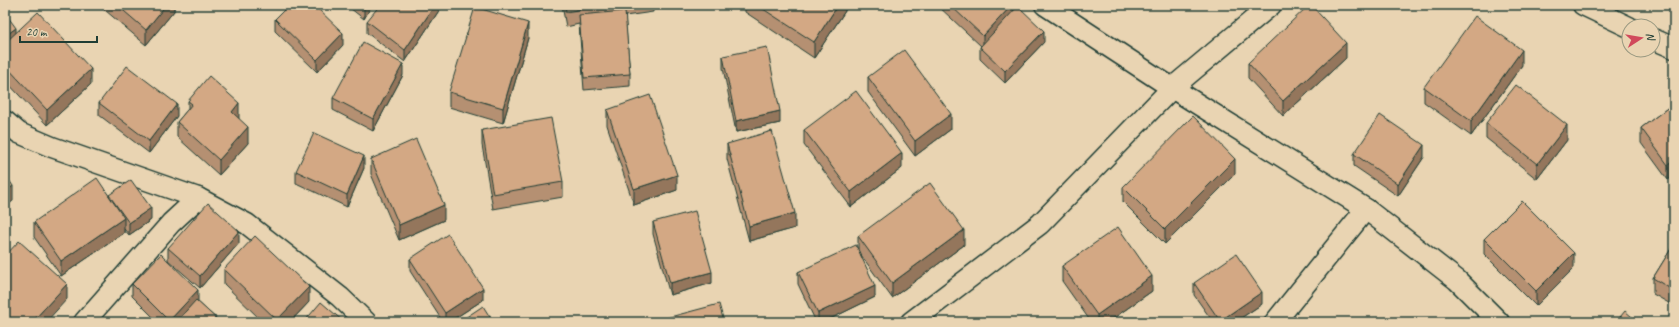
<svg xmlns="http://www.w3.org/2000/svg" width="1679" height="327" viewBox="0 0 1679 327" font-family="Caveat,sans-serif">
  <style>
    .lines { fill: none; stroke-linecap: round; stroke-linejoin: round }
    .minor-casing { stroke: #1f3d34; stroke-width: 23 }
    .minor { stroke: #e9d4b2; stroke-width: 20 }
    .wall { fill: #b59072; stroke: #1f3d34 }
    .shaded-wall { fill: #94765c; stroke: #1f3d34 }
    .building { fill: #d3a884; stroke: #1f3d34 }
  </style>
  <rect width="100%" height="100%" fill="#e9d4b2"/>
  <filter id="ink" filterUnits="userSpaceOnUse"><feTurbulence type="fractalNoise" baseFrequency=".025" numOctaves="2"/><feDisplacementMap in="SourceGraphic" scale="8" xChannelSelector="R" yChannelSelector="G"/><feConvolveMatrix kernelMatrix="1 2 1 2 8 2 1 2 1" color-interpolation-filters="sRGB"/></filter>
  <g filter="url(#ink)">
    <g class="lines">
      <!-- minor casing -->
      <g class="minor-casing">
        <g id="minor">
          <polyline points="1045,5 1172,88 1366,209 1457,280 1499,322"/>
          <polyline points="1583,5 1629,27"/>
          <polyline points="1653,39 1674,48"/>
          <polyline points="5,121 19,133 52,147 198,198 247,224 340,297 366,322"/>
          <polyline points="84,322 171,223 198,198"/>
          <polyline points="911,322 1040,224 1172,88 1271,5"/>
          <polyline points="1275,322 1366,209"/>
        </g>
      </g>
      <!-- minor -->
      <use href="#minor" class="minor"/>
    </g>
    <!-- wall -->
    <g class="wall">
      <polygon points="99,5 174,5 174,11 146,45"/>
      <polygon points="346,5 372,5 364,19"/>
      <polygon points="440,5 440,9 405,62 367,33 367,21"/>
      <polygon points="562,5 653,5 653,12 625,16 630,74 630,86 584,90 579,24 566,27"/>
      <polygon points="745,5 845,5 845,11 814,58 745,12"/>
      <polygon points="937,5 1014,5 1014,11 1044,42 1005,83 980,59 980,47 981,46"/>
      <polygon points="5,13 16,33 91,84 47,125 5,80"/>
      <polygon points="275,19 343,45 317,72 275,31"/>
      <polygon points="528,38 503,123 449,107 449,92"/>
      <polygon points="723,56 780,123 736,132 723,68"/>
      <polygon points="1346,58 1283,116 1248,78 1248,63"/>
      <polygon points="1522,65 1471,136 1424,102 1424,87"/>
      <polygon points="403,75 373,131 333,110 333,98"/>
      <polygon points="868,77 951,129 915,156 868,92"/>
      <polygon points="188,101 239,119 248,143 219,175 177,137 177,122 188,109"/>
      <polygon points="99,103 177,116 149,153 99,115"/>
      <polygon points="1674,103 1668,180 1641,143 1641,128"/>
      <polygon points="607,110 677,190 634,205 607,125"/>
      <polygon points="1486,123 1567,140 1537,179 1486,138"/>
      <polygon points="482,130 563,182 563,197 493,209 482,145"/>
      <polygon points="804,130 902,168 851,207 804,145"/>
      <polygon points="727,144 795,228 749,241 727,159"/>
      <polygon points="1354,154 1424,157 1398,196 1354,166"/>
      <polygon points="371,159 444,220 399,240 371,174"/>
      <polygon points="364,168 347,207 296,183 296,171"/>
      <polygon points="1235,174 1165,244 1123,202 1123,187"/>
      <polygon points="109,195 151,220 129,235 124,229 124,233 61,276 34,237 34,222"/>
      <polygon points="653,222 712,283 670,295 653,234"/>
      <polygon points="858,236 964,245 892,298 861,255 875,297 824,322 816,322 798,284 798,272 858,249"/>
      <polygon points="1484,239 1574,268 1536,306 1484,254"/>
      <polygon points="239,243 200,288 168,260 168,248"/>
      <polygon points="1674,244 1674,306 1653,294 1653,278"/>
      <polygon points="410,259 483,300 449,322 443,322 410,271"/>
      <polygon points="1062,266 1152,291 1108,322 1091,322 1062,281"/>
      <polygon points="224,269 309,302 290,322 263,322 224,284"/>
      <polygon points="1194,283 1262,304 1235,322 1213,322 1194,295"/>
      <polygon points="132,284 198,302 220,322 158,322 132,296"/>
    </g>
    <!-- shaded-wall -->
    <g class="shaded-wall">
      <polygon points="166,5 174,5 174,11 146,45 146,30"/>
      <polygon points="365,5 372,5 364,19 364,7"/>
      <polygon points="435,5 440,5 440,9 405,62 405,50"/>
      <polygon points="838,5 845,5 845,11 814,58 814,42"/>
      <polygon points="1012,5 1014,5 1014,14 983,48 983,36"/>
      <polygon points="528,23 528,38 503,123 503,108"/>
      <polygon points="16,28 16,40 5,48 5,36"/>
      <polygon points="1044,31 1044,42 1005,83 1005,71"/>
      <polygon points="343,33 343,45 317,72 317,60"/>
      <polygon points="1346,43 1346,58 1283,116 1283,101"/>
      <polygon points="1522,50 1522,65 1471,136 1471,121"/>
      <polygon points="403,64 403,75 373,131 373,119"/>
      <polygon points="91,69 91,84 47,125 47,110"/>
      <polygon points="239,103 239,119 232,127 232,112"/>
      <polygon points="177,104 177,116 149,153 149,141"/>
      <polygon points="780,111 780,123 736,132 736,121"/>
      <polygon points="951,114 951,129 915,156 915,141"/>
      <polygon points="1567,125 1567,140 1537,179 1537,164"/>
      <polygon points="248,127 248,143 219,175 219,160"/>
      <polygon points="1424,145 1424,157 1398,196 1398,184"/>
      <polygon points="902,153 902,168 851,207 851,192"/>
      <polygon points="364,156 364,168 347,207 347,195"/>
      <polygon points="1235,159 1235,174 1165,244 1165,229"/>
      <polygon points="1674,160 1674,176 1668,180 1668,165"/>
      <polygon points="677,175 677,190 634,205 634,189"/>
      <polygon points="13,186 13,201 5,207 5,192"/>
      <polygon points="444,205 444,220 399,240 399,225"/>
      <polygon points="151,208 151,220 129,235 129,223"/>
      <polygon points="795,213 795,228 749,241 749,226"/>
      <polygon points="124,218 124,233 61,276 61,261"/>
      <polygon points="964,230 964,245 892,298 892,283"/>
      <polygon points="239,231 239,243 200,288 200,276"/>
      <polygon points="1574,253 1574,268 1536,306 1536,291"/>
      <polygon points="712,272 712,283 670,295 670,283"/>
      <polygon points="1152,276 1152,291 1108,322 1097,322 1097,315"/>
      <polygon points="67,284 67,299 46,322 32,322"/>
      <polygon points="875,286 875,297 824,322 818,322 818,313"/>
      <polygon points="309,287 309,302 290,322 277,322 277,320"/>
      <polygon points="483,288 483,300 449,322 445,322 445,313"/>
      <polygon points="198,290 198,302 179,322 169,322 169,321"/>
      <polygon points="1262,292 1262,304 1235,322 1220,322 1220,321"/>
    </g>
    <!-- building -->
    <g class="building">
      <polygon points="117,5 166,5 146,30"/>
      <polygon points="289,5 314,5 343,33 317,60 275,19"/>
      <polygon points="380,5 435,5 405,50 367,21"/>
      <polygon points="565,5 604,5 566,12"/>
      <polygon points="757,5 838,5 814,42"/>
      <polygon points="950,5 1012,5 983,36"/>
      <polygon points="1309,5 1311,5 1346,43 1283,101 1248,63"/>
      <polygon points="1018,6 1044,31 1005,71 980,47"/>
      <polygon points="475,7 528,23 503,108 449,92"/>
      <polygon points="625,11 630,74 584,78 579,15"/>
      <polygon points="38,12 91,69 47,110 5,65 5,43"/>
      <polygon points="5,13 16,28 5,36"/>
      <polygon points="1475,16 1522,50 1471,121 1424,87"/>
      <polygon points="363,42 403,64 373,119 333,98"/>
      <polygon points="767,47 780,111 736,121 723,56"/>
      <polygon points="904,50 951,114 915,141 868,77"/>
      <polygon points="127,66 177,104 149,141 99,103"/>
      <polygon points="209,76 239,103 232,112 248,127 219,160 177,122 192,104 188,101"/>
      <polygon points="1516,85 1567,125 1537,164 1486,123"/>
      <polygon points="856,91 902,153 851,192 804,130"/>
      <polygon points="650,95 677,175 634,189 607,110"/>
      <polygon points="1674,103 1674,160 1668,165 1641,128"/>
      <polygon points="1380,115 1424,145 1398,184 1354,154"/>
      <polygon points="1193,116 1235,159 1165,229 1123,187"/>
      <polygon points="551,118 563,182 493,194 482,130"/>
      <polygon points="772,131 795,213 749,226 727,144"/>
      <polygon points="314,133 364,156 347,195 296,171"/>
      <polygon points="416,139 444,205 399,225 371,159"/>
      <polygon points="5,174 13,186 5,192"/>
      <polygon points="97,178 124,218 61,261 34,222"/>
      <polygon points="131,180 151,208 129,223 109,195"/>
      <polygon points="930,183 964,230 892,283 858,236"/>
      <polygon points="1522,201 1574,253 1536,291 1484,239"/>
      <polygon points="208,203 239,231 200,276 168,248"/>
      <polygon points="695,211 712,272 670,283 653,222"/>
      <polygon points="1118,227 1152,276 1097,315 1062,266"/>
      <polygon points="448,234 483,288 445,313 410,259"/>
      <polygon points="255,236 309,287 277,320 224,269"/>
      <polygon points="19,241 67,284 32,322 5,322 5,256"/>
      <polygon points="1674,244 1674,291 1653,278"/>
      <polygon points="856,245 875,286 818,313 798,272"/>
      <polygon points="161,254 198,290 169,321 132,284"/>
      <polygon points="1236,254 1262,292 1220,321 1194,283"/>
      <polygon points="196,300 220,322 176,322"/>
      <polygon points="321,302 344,322 304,322"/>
      <polygon points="719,304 724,322 651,322"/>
      <polygon points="483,306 493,322 459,322"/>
      <polygon points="1625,311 1638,322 1616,322"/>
    </g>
  </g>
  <!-- margin -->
  <rect width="1679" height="327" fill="none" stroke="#e9d4b2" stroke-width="20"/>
  <rect x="10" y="10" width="1659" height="307" fill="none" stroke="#1f3d34" stroke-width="1.5" filter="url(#ink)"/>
  <!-- north arrow -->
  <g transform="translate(1641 38) rotate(78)"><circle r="19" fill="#e9d4b2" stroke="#989880"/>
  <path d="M0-3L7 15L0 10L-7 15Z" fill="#d1495b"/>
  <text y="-6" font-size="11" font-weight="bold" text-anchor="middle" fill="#1f3d34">N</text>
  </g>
  <!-- scale -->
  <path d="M20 36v6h77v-6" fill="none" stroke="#1f3d34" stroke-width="2"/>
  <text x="26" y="36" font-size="12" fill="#1f3d34" stroke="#e9d4b2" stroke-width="3" paint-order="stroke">20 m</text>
</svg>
